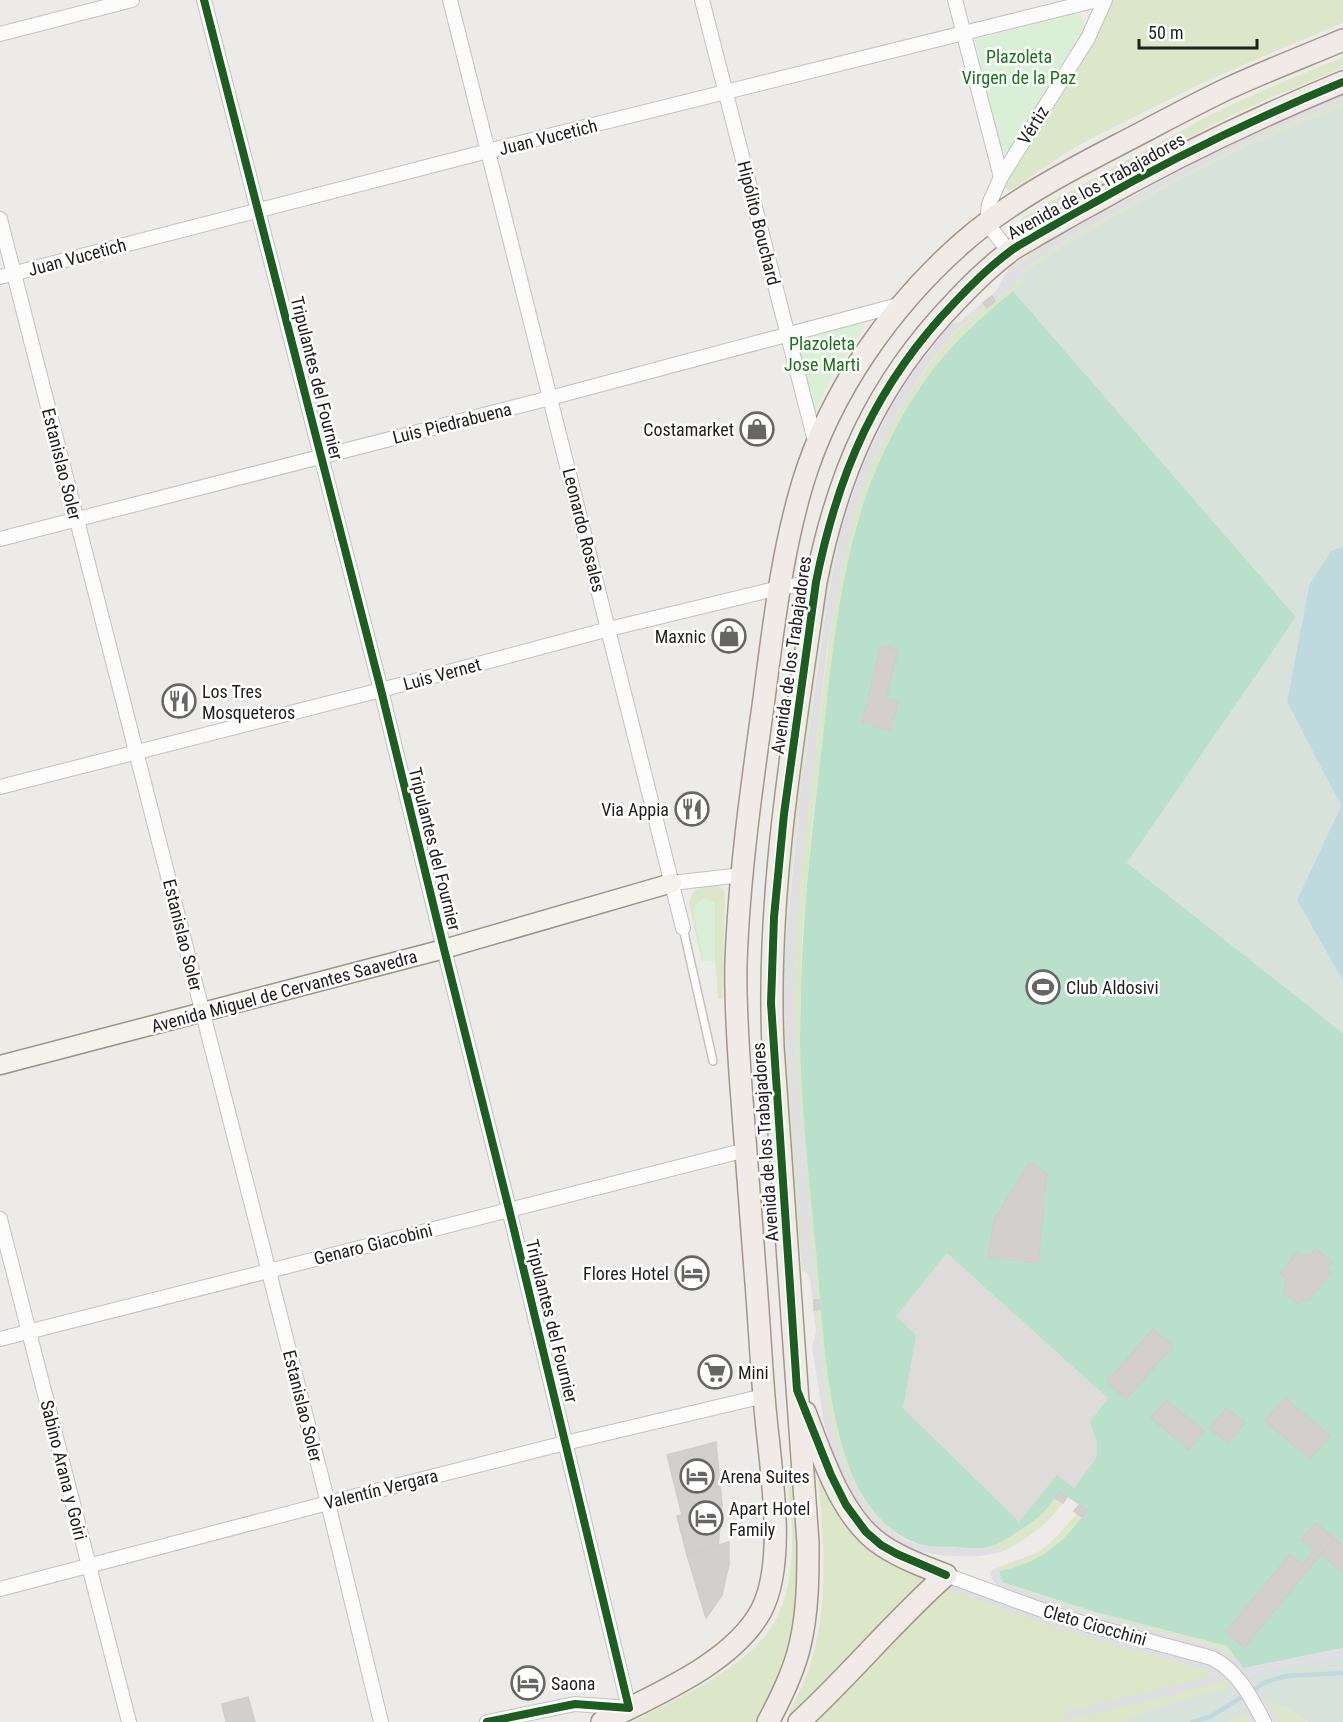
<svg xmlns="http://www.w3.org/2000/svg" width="1343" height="1722" viewBox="0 0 1343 1722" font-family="'Roboto Condensed',sans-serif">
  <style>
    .grass { fill: #dce7ca }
    .wetland { fill: #d7e3da }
    .park { fill: #d9f0d6 }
    .pitch { fill: #b8e0cb }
    .parking { fill: #dddcdb }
    .plaza { fill: #dfdee2 }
    .water { fill: #bfdade }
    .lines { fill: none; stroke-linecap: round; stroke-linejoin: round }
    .stream { stroke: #bfdade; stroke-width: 4.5 }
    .building { fill: #d2cfcd; stroke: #d0cdca; stroke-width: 1.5 }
    .lane-casing { stroke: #c3c2c0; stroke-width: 10 }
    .street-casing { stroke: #c3c2c0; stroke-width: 16 }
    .secondary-casing { stroke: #969582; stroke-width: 21 }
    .primary-casing { stroke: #a29787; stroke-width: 24 }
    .lane { stroke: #fcfcfc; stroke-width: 7 }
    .street { stroke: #fcfcfc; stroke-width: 14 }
    .secondary { stroke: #f3f3eb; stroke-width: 18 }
    .primary { stroke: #f0ebe6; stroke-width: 21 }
    .cycleway-casing { stroke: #fff; stroke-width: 11 }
    .cycleway { stroke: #1b5e20; stroke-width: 8 }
    .labels { text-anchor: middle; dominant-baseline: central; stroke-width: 5; stroke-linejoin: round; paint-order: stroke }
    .park-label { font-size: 18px; fill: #167516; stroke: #fff }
    .street-label { font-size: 18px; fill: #1f1f1f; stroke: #fff }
    .poi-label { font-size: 18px; fill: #1f1f1f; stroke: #fff; text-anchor: start }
  </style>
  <rect width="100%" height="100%" fill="#edebe8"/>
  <!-- grass -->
  <g class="grass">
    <polygon points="1113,0 1343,0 1343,23 1257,59 1198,85 1098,135 1067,152 1013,189 1008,190 1004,187 1007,180 1093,43"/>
    <polygon points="1343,57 1343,68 1270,98 1214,124 1027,226 1023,225 1021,223 1022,218 1034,211 1210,115 1266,89"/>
    <path d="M 1343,92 L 1343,95 C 1226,143 1111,201 1006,273 L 1010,267 L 1064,231 L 1194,160 L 1232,141 Z"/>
    <path d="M 1343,102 L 1343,105 L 1245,147 L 1175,182 L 1070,241 L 1024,272 L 1028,279 L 974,325 L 951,348 L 911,403 L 888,444 L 869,488 L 856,525 L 846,575 L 837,624 L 812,827 L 802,941 L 800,1042 L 812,1210 L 829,1382 L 840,1438 L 849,1466 L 856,1481 L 870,1507 L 882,1520 L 902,1536 L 914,1542 L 934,1547 L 977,1548 L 996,1544 L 1042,1515 L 1055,1498 L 1063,1503 C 1042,1529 1028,1539 999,1553 L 997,1546 C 947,1559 894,1546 864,1503 C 820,1438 819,1338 812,1262 C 804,1166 792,1069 794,972 C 795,880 810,788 822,697 C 831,630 837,560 860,495 C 878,444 904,396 938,353 C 944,346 949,337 956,331 C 968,319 981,309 993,298 L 995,296 L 997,298 L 1024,277 L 1021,271 L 1069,238 L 1160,188 L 1237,148 L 1281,127 Z"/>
    <path d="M 951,324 C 897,382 858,459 840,535 C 823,606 816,679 806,751 C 794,844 782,938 786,1032 L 805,1271 L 802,1272 C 794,1172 782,1071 783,971 C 785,882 799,793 810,705 C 818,648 824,590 838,535 C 851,483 873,435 900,389 C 909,375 938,329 951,324 Z"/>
    <path d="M 719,886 L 725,892 L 723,999 L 718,999 L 715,961 L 715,903 L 693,909 L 704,961 L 702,962 L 689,904 C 691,887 705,886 719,886 Z"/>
    <path d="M 789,1477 L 791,1478 C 795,1526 801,1575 793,1622 C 786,1657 772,1690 756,1722 L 632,1722 C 679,1697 746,1670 774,1623 C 787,1601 791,1572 792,1547 C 793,1524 789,1501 787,1478 Z"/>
    <path d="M 820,1480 L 823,1481 C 850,1541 871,1559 932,1581 L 790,1718 L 789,1713 C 797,1696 806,1680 811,1662 C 829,1605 824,1541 818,1482 Z"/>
    <path d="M 1077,1513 L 1082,1517 C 1061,1547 1035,1564 999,1571 L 1002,1582 L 1092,1611 L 1227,1646 L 1237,1659 L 1235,1660 L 1227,1653 L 1209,1645 L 1091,1614 L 1005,1584 L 997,1585 L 991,1577 L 990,1573 C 997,1564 1028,1559 1041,1550 C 1055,1540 1066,1526 1077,1513 Z"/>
    <polygon points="944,1586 951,1590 1094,1639 1210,1671 1226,1682 1251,1722 809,1722"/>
    <polygon points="1265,1701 1287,1708 1308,1722 1279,1722"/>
  </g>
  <!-- wetland -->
  <g class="wetland">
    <polygon points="1343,105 1343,546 1331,551 1309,585 1287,702 1341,806 1297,900 1343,981 1343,1033 1127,863 1296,617 1013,291 1028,279 1024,272 1070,241 1175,182 1245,147"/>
    <polygon points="1343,1648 1343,1722 1308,1722 1287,1708 1265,1701 1249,1675"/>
    <polygon points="1230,1687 1246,1713 1229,1722 1122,1722 1159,1707"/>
  </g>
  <!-- park -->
  <g class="park">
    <path d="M 1071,14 C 1082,13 1088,22 1084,32 L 1011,148 L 1007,152 L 1002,151 L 975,40 Z"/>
    <polygon points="866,318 863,322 864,327 835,372 814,413 797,338"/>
    <polygon points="704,899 710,900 715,903 715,961 704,961 693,909 698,902"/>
  </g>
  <!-- pitch -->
  <path class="pitch" d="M 1013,291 L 1296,617 L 1127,863 L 1343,1033 L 1343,1648 L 1250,1667 L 1243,1668 L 1227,1646 L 1092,1611 L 1002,1582 L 999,1571 C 1040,1563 1063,1544 1087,1510 L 1060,1492 C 1054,1499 1048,1509 1041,1515 C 1033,1522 1006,1540 997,1544 C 984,1550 966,1548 952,1547 C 939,1547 926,1547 914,1542 C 881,1529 859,1496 848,1464 C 826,1401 823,1328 817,1262 C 810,1190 802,1117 800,1044 C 800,1026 801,1008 801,991 C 803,902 814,815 824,727 C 833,648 841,566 868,490 C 887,439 915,388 952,347 C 970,327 992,309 1013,291 Z"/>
  <!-- parking -->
  <polygon class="parking" points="947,1253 1108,1398 1090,1422 1097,1442 1097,1454 1095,1460 1074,1488 1057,1475 1019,1522 903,1408 916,1335 896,1316"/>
  <!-- plaza -->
  <g class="plaza">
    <polygon points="1343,95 1343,102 1281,127 1237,148 1160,188 1069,238 1021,271 1024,277 997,298 995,297 993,298 954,332 923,372 899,410 879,448 860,495 853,517 841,570 827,650 798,896 794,969 795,1050 822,1365 828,1407 834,1435 847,1471 863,1501 873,1514 893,1532 903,1539 914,1543 934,1548 977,1549 997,1546 999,1553 978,1556 955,1556 939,1555 913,1550 889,1538 868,1519 858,1506 834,1457 824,1423 812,1347 816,1332 810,1278 804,1270 786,1032 784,970 787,933 800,797 827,602 840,535 846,514 861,470 872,445 892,405 917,367 951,324 961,321 996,291 1006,273 1065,233 1196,162 1279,122"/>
    <polygon points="998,1567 1002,1583 1005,1584 1091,1614 1209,1645 1227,1653 1235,1660 1237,1659 1244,1668 1343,1648 1343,1655 1249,1675 1279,1722 1273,1722 1245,1678 1235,1666 1225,1658 1208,1650 1090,1618 1003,1589 994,1582 991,1577 991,1571"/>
    <polygon points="951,1585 1095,1634 1211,1666 1226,1675 1234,1684 1257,1722 1251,1722 1225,1681 1156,1699 1066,1719 1064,1712 1154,1691 1217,1675 1202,1669 1094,1639 1038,1621 959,1593 951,1590 944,1591 944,1586"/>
  </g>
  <!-- water -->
  <polygon class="water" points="1343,546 1343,981 1297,900 1341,806 1287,702 1309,585 1331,551"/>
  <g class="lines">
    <!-- stream -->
    <polyline class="stream" points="1192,1722 1210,1717 1266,1682 1286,1676 1343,1673"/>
  </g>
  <!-- building -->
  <g class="building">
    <polygon points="992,296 995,301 987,308 983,303"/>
    <polygon points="881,645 898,650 886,699 898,702 891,731 862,723"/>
    <polygon points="1030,1162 1047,1173 1038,1263 988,1257 994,1220"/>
    <polygon points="1315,1248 1332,1262 1327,1269 1331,1273 1307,1302 1303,1299 1298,1304 1283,1291 1287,1286 1284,1283 1287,1279 1280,1274 1297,1252 1304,1257 1307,1254 1310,1256"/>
    <polygon points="814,1300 819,1300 820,1309 814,1310"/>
    <polygon points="1153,1329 1173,1346 1126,1399 1107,1382"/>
    <polygon points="1285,1398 1330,1436 1310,1459 1265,1421"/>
    <polygon points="1166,1400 1204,1431 1189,1450 1151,1418"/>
    <polygon points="1226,1408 1245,1422 1229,1443 1210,1429"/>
    <polygon points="716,1442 722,1505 682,1515 667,1455"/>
    <polygon points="1059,1491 1067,1497 1063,1503 1055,1498"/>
    <polygon points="722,1505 718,1546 687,1555 677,1516"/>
    <polygon points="1079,1505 1087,1510 1082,1517 1074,1511"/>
    <polygon points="1316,1523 1334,1538 1244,1648 1226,1632 1290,1554 1303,1565 1314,1551 1301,1540"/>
    <polygon points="1334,1538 1343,1546 1343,1573 1321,1554"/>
    <polygon points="729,1542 729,1564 722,1595 706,1618 687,1555"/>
    <polygon points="248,1697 255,1722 226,1722 222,1704"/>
  </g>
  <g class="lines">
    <!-- lane casing -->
    <g class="lane-casing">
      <polyline id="lane" points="683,928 713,1061"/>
    </g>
    <!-- street casing -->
    <g class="street-casing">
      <g id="street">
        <polyline points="204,0 381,690 444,949 509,1209 629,1708 575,1704 487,1722"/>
        <polyline points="450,0 683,928"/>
        <polyline points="702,0 816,445"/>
        <polyline points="955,0 1001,177"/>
        <polyline points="0,34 132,0"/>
        <polyline points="0,219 328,1503 381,1722"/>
        <polyline points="1009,252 987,223 989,204 1001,177 1088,38 1105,0"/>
        <polyline points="0,277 488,151 1097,0"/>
        <polyline points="0,539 550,398 902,304"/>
        <polyline points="0,787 381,690 609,629 779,588 816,582"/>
        <polyline points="672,883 742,875"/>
        <polyline points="0,1219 129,1722"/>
        <polyline points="0,1339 746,1150"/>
        <path d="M 946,1575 L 1042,1610 L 1089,1625 L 1212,1658 C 1238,1671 1251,1697 1264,1722"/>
        <polyline points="0,1589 328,1503 565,1443 764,1396"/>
      </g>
    </g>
    <!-- secondary casing -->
    <g class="secondary-casing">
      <polyline id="secondary" points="0,1065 444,949 672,883"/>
    </g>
    <!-- primary casing -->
    <g class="primary-casing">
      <g id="primary">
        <path d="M 602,1722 C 654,1695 732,1664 761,1611 C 789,1558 768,1456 764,1396 C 761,1359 759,1321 756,1283 C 751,1218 746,1152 741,1087 C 738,1046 735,1005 736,963 C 739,877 751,791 763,706 C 773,631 781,555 803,482 C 831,391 890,307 961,244 C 1007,203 1064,173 1118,145 C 1155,126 1191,106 1229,88 C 1266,71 1305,56 1343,40"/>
        <path d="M 768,1722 C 781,1698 794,1671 800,1645 C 808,1611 808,1577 808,1543 L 773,1047 C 766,892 794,736 816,582 C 838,472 876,384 955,302 C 971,285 989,267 1008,253 C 1016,246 1026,242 1035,236 C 1053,226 1071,215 1090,205 C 1172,158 1256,118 1343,82"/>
        <path d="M 799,1722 C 850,1675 894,1621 946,1575 C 925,1567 903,1559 883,1546 C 842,1520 822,1456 805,1412"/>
      </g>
    </g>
    <!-- lane -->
    <use href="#lane" class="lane"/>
    <!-- street -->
    <use href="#street" class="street"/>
    <!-- secondary -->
    <use href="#secondary" class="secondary"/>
    <!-- primary -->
    <use href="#primary" class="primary"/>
    <!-- cycleway casing -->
    <g class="cycleway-casing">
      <g id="cycleway">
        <polyline points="204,0 381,690 444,949 509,1209 629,1708 575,1704 487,1722"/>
        <path d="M 946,1575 L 897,1554 L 881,1545 L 866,1532 L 846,1505 L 831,1475 L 797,1390 L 771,1003 L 774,917 L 784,814 L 816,582 C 838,472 876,384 955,302 C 971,285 989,267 1008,253 C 1016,246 1026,242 1035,236 C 1053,226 1071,215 1090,205 C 1172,158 1256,118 1343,82"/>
      </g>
    </g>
    <!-- cycleway -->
    <use href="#cycleway" class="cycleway"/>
  </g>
  <!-- icons -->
  <defs>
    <g id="shop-ring" transform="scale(1.725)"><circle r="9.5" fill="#fff" stroke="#676665" stroke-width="1.5"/><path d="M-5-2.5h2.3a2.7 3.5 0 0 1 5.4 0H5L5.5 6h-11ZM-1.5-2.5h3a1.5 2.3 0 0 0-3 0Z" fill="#676665"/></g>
    <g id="restaurant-ring" transform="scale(1.725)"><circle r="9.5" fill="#fff" stroke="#676665" stroke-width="1.5"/><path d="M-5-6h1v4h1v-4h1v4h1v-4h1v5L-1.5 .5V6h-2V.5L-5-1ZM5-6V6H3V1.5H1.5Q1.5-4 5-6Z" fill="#676665"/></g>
    <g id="stadium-ring" transform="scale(1.725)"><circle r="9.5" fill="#fff" stroke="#676665" stroke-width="1.5"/><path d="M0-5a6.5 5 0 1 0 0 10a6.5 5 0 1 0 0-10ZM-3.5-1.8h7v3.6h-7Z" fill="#676665"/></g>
    <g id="hotel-ring" transform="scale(1.725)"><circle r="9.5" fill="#fff" stroke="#676665" stroke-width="1.5"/><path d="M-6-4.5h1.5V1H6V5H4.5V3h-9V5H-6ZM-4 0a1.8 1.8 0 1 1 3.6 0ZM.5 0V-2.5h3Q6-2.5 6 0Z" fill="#676665"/></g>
    <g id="supermarket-ring" transform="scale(1.725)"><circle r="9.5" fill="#fff" stroke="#676665" stroke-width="1.5"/><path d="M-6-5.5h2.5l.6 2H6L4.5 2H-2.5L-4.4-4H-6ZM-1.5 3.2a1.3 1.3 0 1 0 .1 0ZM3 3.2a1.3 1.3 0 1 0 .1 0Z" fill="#676665"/></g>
  </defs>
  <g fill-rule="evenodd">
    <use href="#shop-ring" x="757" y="429"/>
    <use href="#shop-ring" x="729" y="636"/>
    <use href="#restaurant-ring" x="179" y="701"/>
    <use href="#restaurant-ring" x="692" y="809"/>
    <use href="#stadium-ring" x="1043" y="987"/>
    <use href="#hotel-ring" x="692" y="1273"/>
    <use href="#supermarket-ring" x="715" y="1372"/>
    <use href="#hotel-ring" x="697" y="1476"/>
    <use href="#hotel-ring" x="706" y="1518"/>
    <use href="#hotel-ring" x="528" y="1683"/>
  </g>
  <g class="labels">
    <!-- park labels -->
    <g class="park-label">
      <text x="1019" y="56">Plazoleta<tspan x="1019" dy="21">Virgen de la Paz</tspan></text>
      <text x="822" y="343">Plazoleta<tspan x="822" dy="21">Jose Marti</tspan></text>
    </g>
    <!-- street labels -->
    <g class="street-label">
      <text transform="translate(1033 125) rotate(-58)">Vértiz</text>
      <text transform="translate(548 137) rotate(-14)">Juan Vucetich</text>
      <text transform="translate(1096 186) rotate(-29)">Avenida de los Trabajadores</text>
      <text transform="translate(759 223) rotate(76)">Hipólito Bouchard</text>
      <text transform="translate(77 257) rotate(-15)">Juan Vucetich</text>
      <text transform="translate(317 378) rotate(76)">Tripulantes del Fournier</text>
      <text transform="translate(452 423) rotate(-14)">Luis Piedrabuena</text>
      <text transform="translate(62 464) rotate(76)">Estanislao Soler</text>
      <text transform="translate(584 530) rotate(76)">Leonardo Rosales</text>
      <text transform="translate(791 655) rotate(-82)">Avenida de los Trabajadores</text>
      <text transform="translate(442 674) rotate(-15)">Luis Vernet</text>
      <text transform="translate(435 849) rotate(76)">Tripulantes del Fournier</text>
      <text transform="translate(183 935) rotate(76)">Estanislao Soler</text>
      <text transform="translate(284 991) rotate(-15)">Avenida Miguel de Cervantes Saavedra</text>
      <text transform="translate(765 1142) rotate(-94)">Avenida de los Trabajadores</text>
      <text transform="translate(373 1244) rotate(-14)">Genaro Giacobini</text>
      <text transform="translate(552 1321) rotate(76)">Tripulantes del Fournier</text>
      <text transform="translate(303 1406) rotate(76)">Estanislao Soler</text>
      <text transform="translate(64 1470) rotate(76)">Sabino Arana y Goiri</text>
      <text transform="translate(381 1489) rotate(-14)">Valentín Vergara</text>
      <text transform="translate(1095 1625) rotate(16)">Cleto Ciocchini</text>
    </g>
    <!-- poi labels -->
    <g class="poi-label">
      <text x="734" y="429" text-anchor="end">Costamarket</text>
      <text x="706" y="636" text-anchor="end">Maxnic</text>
      <text x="202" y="691">Los Tres<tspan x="202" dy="21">Mosqueteros</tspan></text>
      <text x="669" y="809" text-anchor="end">Via Appia</text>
      <text x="1066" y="987">Club Aldosivi</text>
      <text x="669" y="1273" text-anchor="end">Flores Hotel</text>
      <text x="738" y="1372">Mini</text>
      <text x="720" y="1476">Arena Suites</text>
      <text x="729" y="1508">Apart Hotel<tspan x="729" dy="21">Family</tspan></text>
      <text x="551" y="1683">Saona</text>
    </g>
  </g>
  <!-- scale -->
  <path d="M1139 39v9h118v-9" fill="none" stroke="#1f1f1f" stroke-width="3"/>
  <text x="1148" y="39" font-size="18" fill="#1f1f1f" stroke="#ffffff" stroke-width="4.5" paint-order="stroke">50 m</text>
</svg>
